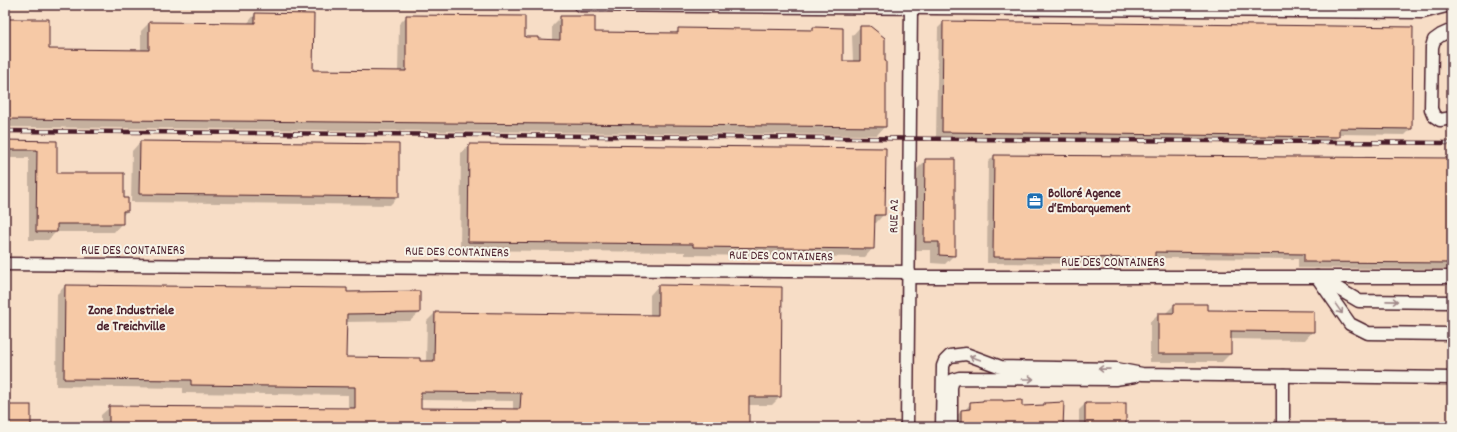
<svg xmlns="http://www.w3.org/2000/svg" width="1457" height="432" viewBox="0 0 1457 432" font-family="Dekko,sans-serif">
  <style>
    .built { fill: #f7ddc6 }
    .shadow { fill: #0003; fill-rule: evenodd }
    .building { fill: #f6c9a6; stroke: #4a1f2b; fill-rule: evenodd }
    .lines { fill: none; stroke-linecap: round; stroke-linejoin: round }
    .minor-casing { stroke: #4a1f2b; stroke-width: 15 }
    .minor { stroke: #f7f3e8; stroke-width: 12 }
    .rail-casing { stroke: #4a1f2b; stroke-width: 4.5 }
    .rail { stroke: #f7f3e8; stroke-width: 3; stroke-dasharray: 9; stroke-linecap: butt }
    .oneway { stroke: #a0898a }
    .labels { text-anchor: middle; dominant-baseline: central; stroke-width: 4; stroke-linejoin: round; paint-order: stroke }
    .poi-label { font-size: 13px; font-weight: bold; fill: #4a1f2b; stroke: #f7f3e8; text-anchor: start }
    .street-label { font-size: 13px; fill: #4a1f2b; stroke: #f7f3e8 }
    .neighbourhood-label { font-size: 14px; font-weight: bold; fill: #4a1f2b; stroke: #f7f3e8 }
  </style>
  <rect width="100%" height="100%" fill="#f7e6d4"/>
  <filter id="ink" filterUnits="userSpaceOnUse"><feTurbulence type="fractalNoise" baseFrequency=".025" numOctaves="2"/><feDisplacementMap in="SourceGraphic" scale="8" xChannelSelector="R" yChannelSelector="G"/><feConvolveMatrix kernelMatrix="1 2 1 2 8 2 1 2 1" color-interpolation-filters="sRGB"/></filter>
  <g filter="url(#ink)">
    <!-- built -->
    <rect class="built" x="5" y="5" width="1447" height="422"/>
    <!-- shadow -->
    <g class="shadow">
      <polygon points="255,14 312,71 398,72 399,24 407,16 537,40 552,40 552,26 561,17 594,33 674,34 679,29 811,31 813,28 842,29 842,62 853,62 852,36 860,27 885,126 877,135 5,127 5,20 48,50 141,50 141,31 149,23 247,24"/>
      <polygon points="944,22 1411,129 1405,135 1338,134 1338,136 1332,143 936,138 938,28"/>
      <polygon points="5,141 56,142 56,174 123,199 127,211 122,216 122,223 114,232 56,232 48,240 29,240 29,158 5,158"/>
      <polygon points="140,142 398,197 390,205 131,202 132,151"/>
      <polygon points="469,145 885,148 884,214 876,223 874,223 873,248 865,257 685,255 685,252 460,250 461,153"/>
      <polygon points="994,156 1452,159 1452,279 1449,277 1449,269 1298,268 1298,259 1154,258 1148,264 987,263 988,162"/>
      <polygon points="926,160 954,255 945,264 931,263 931,250 916,250 917,169"/>
      <path d="M 65,286 L 346,293 L 419,313 L 410,321 L 346,322 L 345,358 L 426,362 L 427,321 L 435,313 L 650,316 L 650,295 L 658,286 L 780,397 L 772,405 L 748,405 L 748,427 L 101,427 L 101,415 L 110,407 L 348,409 L 348,395 L 183,393 L 183,388 L 56,386 L 57,294 ZM 420,400 L 513,401 L 513,410 L 420,409 Z"/>
      <polygon points="1452,288 1452,304 1449,302 1449,291"/>
      <polygon points="1174,305 1313,331 1305,340 1230,339 1230,354 1222,362 1150,362 1150,322 1158,314 1166,313"/>
      <polygon points="1452,312 1452,321 1450,321 1450,315"/>
      <polygon points="971,403 1021,407 1042,406 1044,404 1062,427 956,427 956,416 962,411 965,410"/>
      <polygon points="1085,404 1125,404 1125,427 1079,427 1079,410"/>
    </g>
    <!-- building -->
    <g class="building">
      <polygon points="255,13 314,14 313,70 406,71 406,15 525,16 525,37 538,37 538,39 560,40 560,16 595,16 595,32 678,33 678,28 813,30 813,27 843,28 843,61 860,61 860,26 870,26 885,38 885,61 886,61 886,127 5,119 5,19 49,19 49,49 149,50 149,22 255,23"/>
      <polygon points="943,21 1413,27 1412,129 1339,128 1339,137 942,132"/>
      <polygon points="5,140 57,141 57,173 124,173 124,198 128,198 128,211 123,211 123,224 57,224 57,232 36,232 37,150 5,150"/>
      <polygon points="140,141 399,144 399,197 139,194"/>
      <polygon points="469,144 886,148 885,215 875,215 874,249 693,247 693,244 468,242"/>
      <polygon points="994,155 1452,158 1452,263 1304,262 1304,254 1155,252 1155,258 993,257"/>
      <polygon points="925,159 955,159 955,256 939,255 939,242 924,242"/>
      <path d="M 65,285 L 347,288 L 347,292 L 420,291 L 420,313 L 347,314 L 346,357 L 420,358 L 420,361 L 434,361 L 435,312 L 658,315 L 658,285 L 782,287 L 781,397 L 749,397 L 749,427 L 109,427 L 109,406 L 355,408 L 355,387 L 191,385 L 191,380 L 64,379 ZM 421,392 L 521,393 L 520,409 L 421,408 Z"/>
      <polygon points="1174,304 1208,304 1208,310 1314,311 1314,332 1231,331 1231,354 1158,354 1158,313 1174,313"/>
      <polygon points="983,400 1003,400 1003,401 1022,400 1022,406 1044,405 1044,403 1064,402 1063,427 961,427 961,410 970,409 970,402 983,401"/>
      <rect x="1085" y="403" width="41" height="24"/>
      <rect x="5" y="405" width="26" height="22"/>
    </g>
    <g class="lines">
      <!-- minor casing -->
      <g class="minor-casing">
        <g id="minor">
          <polyline points="580,5 1423,12 1450,5"/>
          <polyline points="1452,30 1441,35 1434,40 1432,47 1431,109 1434,116 1440,120 1452,118"/>
          <polyline points="5,264 909,272"/>
          <polyline points="909,277 1452,277"/>
          <polyline points="1317,277 1350,324 1368,333 1452,334"/>
          <polyline points="1320,278 1359,301 1452,302"/>
          <polyline points="907,427 911,5"/>
          <polyline points="942,427 943,366 945,361 950,356 966,354 1001,367 1116,369 1142,374 1452,378"/>
          <polyline points="951,427 951,387 953,380 959,378 1115,379 1135,376"/>
          <polyline points="1283,427 1283,376"/>
        </g>
      </g>
      <!-- minor -->
      <use href="#minor" class="minor"/>
      <!-- rail casing -->
      <g class="rail-casing">
        <polyline id="rail" points="5,131 1452,143"/>
      </g>
      <!-- rail -->
      <use href="#rail" class="rail"/>
    </g>
    <!-- one-way arrows -->
    <defs><path id="oneway-shaft" d="M-6 0H5M1.5-3L5.5 0L1.5 3" fill="none" stroke-width="1.6" stroke-linecap="round" stroke-linejoin="round"/></defs>
    <g class="oneway">
      <use href="#oneway-shaft" transform="translate(1392 301) rotate(1)"/>
      <use href="#oneway-shaft" transform="translate(1339 309) rotate(55)"/>
      <use href="#oneway-shaft" transform="translate(975 358) rotate(-161)"/>
      <use href="#oneway-shaft" transform="translate(1104 369) rotate(-179)"/>
      <use href="#oneway-shaft" transform="translate(1028 379)"/>
    </g>
  </g>
  <!-- icons -->
  <defs>
    <g id="office-square" transform="scale(0.9)"><rect x="-9" y="-9" width="18" height="18" rx="4" fill="#1f6fb2" stroke="#f7f3e8"/><path d="M-6-3h4V-5.5h4V-3h4V5H-6ZM-1-4.5V-3h2v-1.5ZM-6 0V1H6V0Z" fill="#fff"/></g>
  </defs>
  <g fill-rule="evenodd">
    <use href="#office-square" x="1035" y="201"/>
  </g>
  <g class="labels">
    <!-- poi labels -->
    <g class="poi-label">
      <text x="1048" y="194">Bolloré Agence<tspan x="1048" dy="15">d‘Embarquement</tspan></text>
    </g>
    <!-- street labels -->
    <g class="street-label">
      <text transform="translate(895 216) rotate(-89)">RUE A2</text>
      <text x="133" y="251">RUE DES CONTAINERS</text>
      <text transform="translate(457 253) rotate(1)">RUE DES CONTAINERS</text>
      <text transform="translate(781 257) rotate(1)">RUE DES CONTAINERS</text>
      <text x="1113" y="263">RUE DES CONTAINERS</text>
    </g>
    <!-- neighbourhood labels -->
    <g class="neighbourhood-label">
      <text x="131" y="311">Zone Industriele<tspan x="131" dy="16">de Treichville</tspan></text>
    </g>
  </g>
  <!-- margin -->
  <rect width="1457" height="432" fill="none" stroke="#f7f3e8" stroke-width="20"/>
  <rect x="10" y="10" width="1437" height="412" fill="none" stroke="#4a1f2b" stroke-width="1.5" filter="url(#ink)"/>
</svg>
